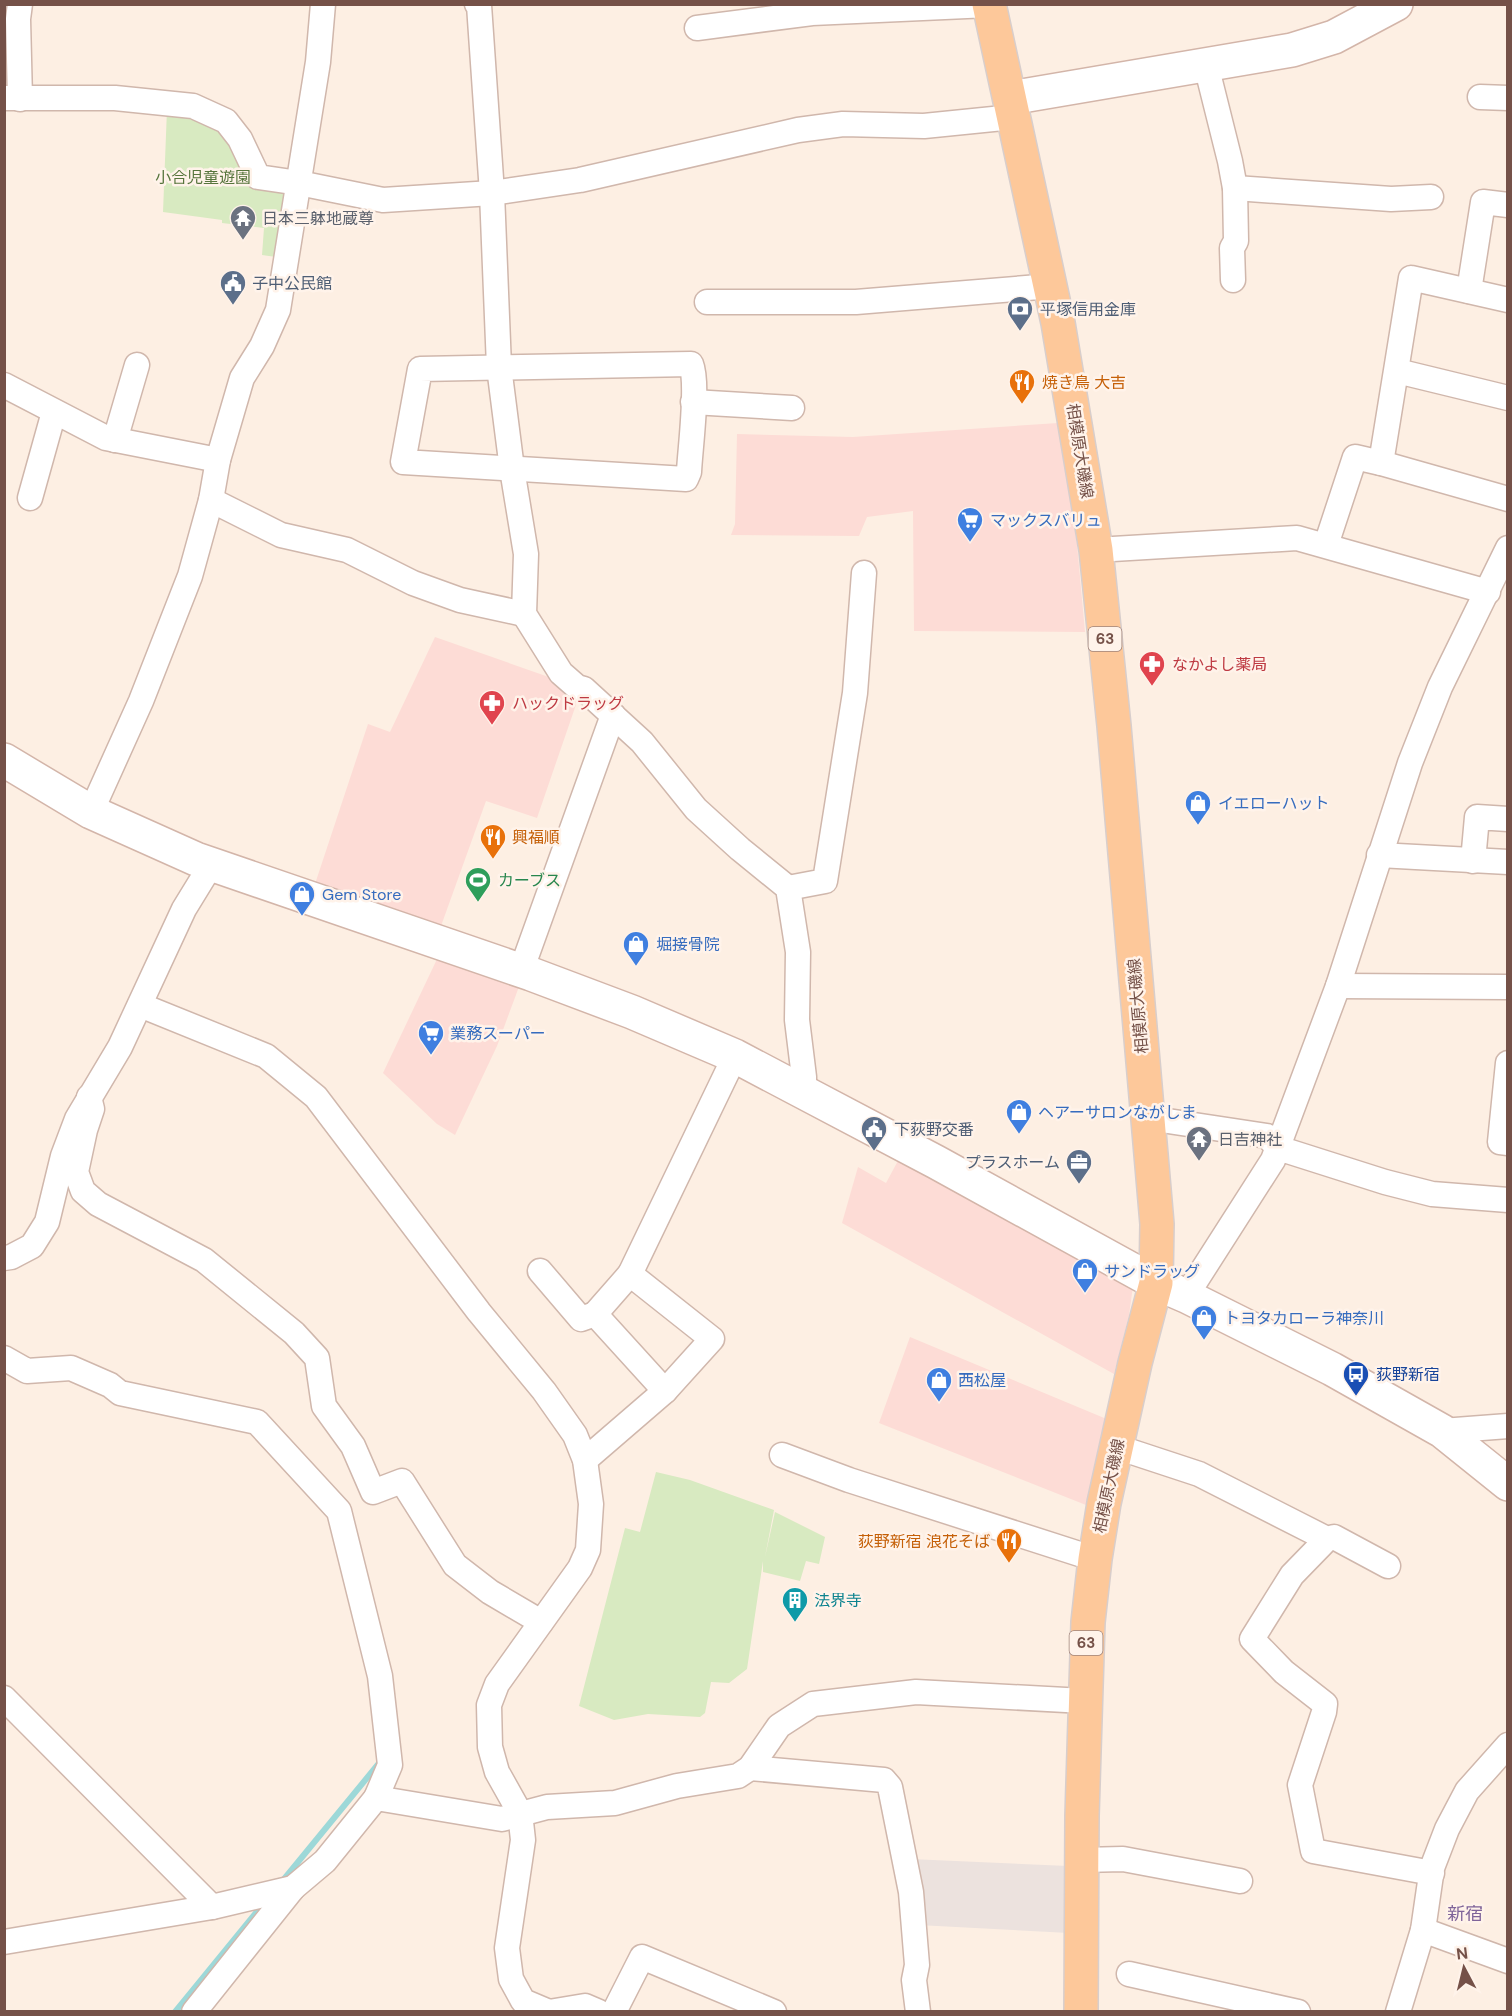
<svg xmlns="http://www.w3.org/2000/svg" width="1512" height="2016" viewBox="0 0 1512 2016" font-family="'DM Sans','Noto Sans JP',sans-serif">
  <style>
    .commercial { fill: #fddcd6 }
    .industrial { fill: #ece2de }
    .green { fill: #d8eac1 }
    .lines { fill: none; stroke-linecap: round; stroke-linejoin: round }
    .stream { stroke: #9dd8d8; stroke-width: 6 }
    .street-casing { stroke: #d0b7ac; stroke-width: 27 }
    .secondary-casing { stroke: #d3b5a9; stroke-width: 36 }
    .primary-casing { stroke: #d8cecc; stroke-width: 36 }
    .street { stroke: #fff; stroke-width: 24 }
    .secondary { stroke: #fff; stroke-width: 33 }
    .primary { stroke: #fdc89a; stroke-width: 33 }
    .labels { text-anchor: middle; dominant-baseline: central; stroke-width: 5; stroke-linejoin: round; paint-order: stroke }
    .shield { fill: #fff3ea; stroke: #9e8279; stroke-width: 1.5 }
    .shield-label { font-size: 15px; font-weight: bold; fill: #755148 }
    .park-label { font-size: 16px; fill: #57753d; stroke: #fff3ea }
    .worship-label { font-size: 16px; fill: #5b616d; stroke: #fff3ea; text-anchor: start }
    .service-label { font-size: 16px; fill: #4e5e75; stroke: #fff3ea; text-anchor: start }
    .food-label { font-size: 16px; fill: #c56008; stroke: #fff3ea; text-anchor: start }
    .street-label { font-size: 16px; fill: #755148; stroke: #fff3ea }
    .shop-label { font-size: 16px; fill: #366cbe; stroke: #fff3ea; text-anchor: start }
    .health-label { font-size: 16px; fill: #be3a42; stroke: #fff3ea; text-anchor: start }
    .leisure-label { font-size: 16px; fill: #27864d; stroke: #fff3ea; text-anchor: start }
    .transit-label { font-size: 16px; fill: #164399; stroke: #fff3ea; text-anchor: start }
    .culture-label { font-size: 16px; fill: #0d838f; stroke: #fff3ea; text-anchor: start }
    .neighbourhood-label { font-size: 18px; fill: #7f6499; stroke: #fff3ea }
  </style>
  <rect width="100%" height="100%" fill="#fdefe3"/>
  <!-- commercial -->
  <g class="commercial">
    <polygon points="1058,423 1077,544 1085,632 914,631 913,511 867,517 859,536 731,535 735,524 737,434 853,437"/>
    <polygon points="435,637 563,682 579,696 537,818 486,801 441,926 315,884 368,724 390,732"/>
    <polygon points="438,957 520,984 497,1046 455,1135 437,1124 383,1073"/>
    <polygon points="900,1157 1133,1286 1129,1315 1114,1374 842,1223 858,1167 886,1183"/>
    <polygon points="910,1337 1109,1420 1091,1507 879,1423"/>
  </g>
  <!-- industrial -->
  <polygon class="industrial" points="910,1859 1068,1866 1069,1933 918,1925"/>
  <!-- green -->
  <g class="green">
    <polygon points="167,109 217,126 286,187 283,258 262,255 264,228 222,223 222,220 163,212"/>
    <polygon points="656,1472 690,1480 774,1510 765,1557 775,1512 825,1537 819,1564 806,1561 800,1581 763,1572 763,1561 747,1669 729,1683 711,1682 705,1713 700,1717 648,1714 614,1720 579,1706 625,1528 640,1532"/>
  </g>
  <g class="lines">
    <!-- stream -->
    <g class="stream">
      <polyline points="280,1884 380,1762"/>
      <polyline points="175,2012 264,1903"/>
    </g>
    <!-- street casing -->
    <g class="street-casing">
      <g id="street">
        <polyline points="477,4 479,5 492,193 499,367 512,469 526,554 524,614 561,673 577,687 584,689 642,742 696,809 740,849 788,888 798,952 797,1020 804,1077 804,1091"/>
        <polyline points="697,28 812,13 989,5"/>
        <polyline points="1206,65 1230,161 1235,188 1236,241 1232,248 1233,280"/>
        <polyline points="1480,97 1508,98"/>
        <polyline points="4,98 115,98 193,106 226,121 240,139 258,177 299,183 383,200 492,193 580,180 798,130 843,124 924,126 1013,117"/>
        <polyline points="20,99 18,19 20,4"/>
        <polyline points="1235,188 1391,199 1431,197"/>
        <polyline points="1469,291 1483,202 1508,205"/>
        <polyline points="707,302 856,302 1051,286"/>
        <path d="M 691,364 C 699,384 690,449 689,472 L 686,479 L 403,462 L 420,369 Z"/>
        <polyline points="1397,371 1508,398"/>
        <polyline points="4,385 106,438 218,460"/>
        <polyline points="693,402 792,408"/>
        <polyline points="115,440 137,365"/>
        <polyline points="1381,463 1411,278 1508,300"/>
        <polyline points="30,498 54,412"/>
        <polyline points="211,500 281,535 347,550 413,583 460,600 524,614"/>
        <polyline points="1326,545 1355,457 1381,463 1508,499"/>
        <polyline points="1096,550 1297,538 1488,592"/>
        <polyline points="91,812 141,701 190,576 211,500 218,460 242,378 262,346 278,310 318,62 323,4"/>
        <polyline points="1379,855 1508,862"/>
        <polyline points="1473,861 1477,817 1508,819"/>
        <polyline points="788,888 825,881 855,693 864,573"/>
        <polyline points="521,971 613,715"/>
        <polyline points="1338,986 1508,987"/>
        <polyline points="140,1005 266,1056 316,1097 479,1312 544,1391 575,1435 585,1460 591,1504 588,1550 580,1568 497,1684 489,1705 490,1747 497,1772 520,1813 523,1840 507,1948 511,1979 523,2001 549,2012"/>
        <polyline points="1508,1063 1500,1142 1508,1143"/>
        <polyline points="89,1097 92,1109 85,1130 76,1172 83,1191 98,1204 204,1260 294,1333 317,1358 324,1406 353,1446 373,1492 402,1481 455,1565 490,1592 541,1622"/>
        <polyline points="1148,1118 1267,1136 1278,1148 1385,1182 1432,1194 1508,1200"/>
        <polyline points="4,1258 11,1257 32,1246 47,1222 63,1156 77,1119 120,1047 184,909 211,865"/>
        <polyline points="540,1271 581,1319 595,1314"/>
        <polyline points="630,1274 595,1314 665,1391"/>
        <polyline points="1186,1296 1273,1160 1338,986 1410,763 1440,687 1508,548"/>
        <polyline points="4,1358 27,1371 71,1368 110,1385 120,1393 257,1422 339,1511 380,1676 390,1765 376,1798"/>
        <polyline points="1442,1431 1508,1426"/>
        <polyline points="1117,1447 1199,1474 1327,1539 1334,1537 1388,1566"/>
        <polyline points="782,1455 849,1480 1095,1559"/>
        <polyline points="585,1460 665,1391 712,1339 630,1274 735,1056"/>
        <polyline points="1327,1539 1292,1575 1252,1639 1284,1672 1325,1704 1324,1712 1300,1785 1313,1851 1432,1873"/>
        <polyline points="4,1698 212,1907"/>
        <polyline points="750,1768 884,1780 890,1787 911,1892 917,1965 914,1980 918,2012"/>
        <polyline points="1082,1860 1123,1859 1240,1881"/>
        <polyline points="1423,1930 1508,1961"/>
        <polyline points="4,1942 212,1907 293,1888 325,1861 376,1798 502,1819 547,1807 615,1803 677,1786 738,1776 750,1768 779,1726 813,1704 916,1692 1084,1701"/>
        <polyline points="1129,1974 1298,2012"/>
        <polyline points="194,2012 293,1888"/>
        <polyline points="549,2012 585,2006 599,2012"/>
        <polyline points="614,2012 642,1957 774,2012"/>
        <polyline points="1398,2012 1423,1930 1432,1868 1447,1829 1467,1791 1508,1745"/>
      </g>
    </g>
    <!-- secondary casing -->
    <g class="secondary-casing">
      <g id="secondary">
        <polyline points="1010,98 1292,50 1334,37 1396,4"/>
        <polyline points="4,760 91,812 196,859 531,974 632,1012 735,1056 936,1162 1156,1283 1186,1296 1332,1369 1442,1431 1508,1484"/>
      </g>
    </g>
    <!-- primary casing -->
    <g class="primary-casing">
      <polyline id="primary" points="989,4 1058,323 1096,550 1114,726 1157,1224 1156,1283 1135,1363 1104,1503 1095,1559 1088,1622 1082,1816 1081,2012"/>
    </g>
    <!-- street -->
    <use href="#street" class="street"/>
    <!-- secondary -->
    <use href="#secondary" class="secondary"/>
    <!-- primary -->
    <use href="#primary" class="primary"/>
  </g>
  <!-- icons -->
  <defs>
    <g id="temple-pin" transform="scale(1.35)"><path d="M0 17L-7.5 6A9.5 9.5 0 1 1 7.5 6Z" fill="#6b7280" stroke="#fff3ea"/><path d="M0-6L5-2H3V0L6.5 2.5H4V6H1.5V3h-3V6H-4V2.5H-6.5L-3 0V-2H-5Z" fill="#fff"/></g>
    <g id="civic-pin" transform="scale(1.35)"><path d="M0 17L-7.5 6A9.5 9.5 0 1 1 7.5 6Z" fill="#5c6f8a" stroke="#fff3ea"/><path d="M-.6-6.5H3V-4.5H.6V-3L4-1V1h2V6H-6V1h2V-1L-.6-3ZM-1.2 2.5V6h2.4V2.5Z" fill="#fff"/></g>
    <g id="bank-pin" transform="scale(1.35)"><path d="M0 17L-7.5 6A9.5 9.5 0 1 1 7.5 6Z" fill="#5c6f8a" stroke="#fff3ea"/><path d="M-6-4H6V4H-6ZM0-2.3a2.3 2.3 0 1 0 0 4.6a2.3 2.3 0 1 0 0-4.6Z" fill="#fff"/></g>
    <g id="restaurant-pin" transform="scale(1.35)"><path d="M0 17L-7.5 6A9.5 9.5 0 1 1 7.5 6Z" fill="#e8710a" stroke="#fff3ea"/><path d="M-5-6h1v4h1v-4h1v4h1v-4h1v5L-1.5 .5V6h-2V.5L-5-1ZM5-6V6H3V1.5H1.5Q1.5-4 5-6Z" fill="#fff"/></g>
    <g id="supermarket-pin" transform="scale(1.35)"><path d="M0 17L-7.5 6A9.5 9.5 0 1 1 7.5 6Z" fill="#3f7fe0" stroke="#fff3ea"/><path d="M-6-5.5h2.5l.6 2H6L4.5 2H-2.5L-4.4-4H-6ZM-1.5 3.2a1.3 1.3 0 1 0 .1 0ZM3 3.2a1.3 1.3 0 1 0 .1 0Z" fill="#fff"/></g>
    <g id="pharmacy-pin" transform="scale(1.35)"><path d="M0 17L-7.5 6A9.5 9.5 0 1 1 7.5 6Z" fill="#e0444e" stroke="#fff3ea"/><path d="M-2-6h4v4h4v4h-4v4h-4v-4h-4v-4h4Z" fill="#fff"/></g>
    <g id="shop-pin" transform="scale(1.35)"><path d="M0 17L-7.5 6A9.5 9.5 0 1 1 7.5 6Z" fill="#3f7fe0" stroke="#fff3ea"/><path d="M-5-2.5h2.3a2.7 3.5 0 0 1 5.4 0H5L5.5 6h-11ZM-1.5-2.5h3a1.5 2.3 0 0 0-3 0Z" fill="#fff"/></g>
    <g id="stadium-pin" transform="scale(1.35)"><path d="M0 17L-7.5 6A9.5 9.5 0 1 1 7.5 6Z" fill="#2e9e5b" stroke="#fff3ea"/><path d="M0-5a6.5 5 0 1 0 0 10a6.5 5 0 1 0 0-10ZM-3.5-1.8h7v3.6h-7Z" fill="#fff"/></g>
    <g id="office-pin" transform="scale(1.35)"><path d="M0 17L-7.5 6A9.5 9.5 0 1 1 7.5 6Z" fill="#5c6f8a" stroke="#fff3ea"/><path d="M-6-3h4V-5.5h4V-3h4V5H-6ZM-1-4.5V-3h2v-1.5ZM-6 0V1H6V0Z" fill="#fff"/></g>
    <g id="bus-pin" transform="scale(1.35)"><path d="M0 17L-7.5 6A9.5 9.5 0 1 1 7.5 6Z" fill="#1a4fb4" stroke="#fff3ea"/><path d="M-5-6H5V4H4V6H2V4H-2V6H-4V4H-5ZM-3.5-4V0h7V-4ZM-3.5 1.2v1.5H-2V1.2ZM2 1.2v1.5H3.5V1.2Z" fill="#fff"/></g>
    <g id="building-pin" transform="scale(1.35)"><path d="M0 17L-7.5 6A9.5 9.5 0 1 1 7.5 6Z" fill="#0f9aa8" stroke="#fff3ea"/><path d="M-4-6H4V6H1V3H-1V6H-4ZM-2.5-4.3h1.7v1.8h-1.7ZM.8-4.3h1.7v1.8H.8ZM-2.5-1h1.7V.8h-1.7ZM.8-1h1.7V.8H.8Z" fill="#fff"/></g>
  </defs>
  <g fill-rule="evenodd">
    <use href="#temple-pin" x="243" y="218"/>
    <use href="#civic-pin" x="233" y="283"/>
    <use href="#bank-pin" x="1020" y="309"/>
    <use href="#restaurant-pin" x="1022" y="382"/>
    <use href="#supermarket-pin" x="970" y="520"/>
    <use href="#pharmacy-pin" x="1152" y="664"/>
    <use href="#pharmacy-pin" x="492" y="703"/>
    <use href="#shop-pin" x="1198" y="803"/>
    <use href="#restaurant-pin" x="493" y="837"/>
    <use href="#stadium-pin" x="478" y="880"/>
    <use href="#shop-pin" x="302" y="894"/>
    <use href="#shop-pin" x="636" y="944"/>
    <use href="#supermarket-pin" x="431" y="1033"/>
    <use href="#shop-pin" x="1019" y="1112"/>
    <use href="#civic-pin" x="874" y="1129"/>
    <use href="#temple-pin" x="1199" y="1139"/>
    <use href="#office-pin" x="1079" y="1162"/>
    <use href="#shop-pin" x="1085" y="1271"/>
    <use href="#shop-pin" x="1204" y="1318"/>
    <use href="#bus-pin" x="1356" y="1374"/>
    <use href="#shop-pin" x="939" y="1380"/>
    <use href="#restaurant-pin" x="1009" y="1541"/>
    <use href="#building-pin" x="795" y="1600"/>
  </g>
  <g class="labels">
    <!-- shield labels -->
    <g class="shield">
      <rect x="1088.5" y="627" width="33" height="24" rx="4.5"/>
      <rect x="1069.5" y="1631" width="33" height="24" rx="4.5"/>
    </g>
    <g class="shield-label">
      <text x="1105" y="639">63</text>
      <text x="1086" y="1643">63</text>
    </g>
    <!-- park labels -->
    <g class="park-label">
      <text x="203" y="177">小合児童遊園</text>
    </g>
    <!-- worship labels -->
    <g class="worship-label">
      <text x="262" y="218">日本三躰地蔵尊</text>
      <text x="1218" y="1139">日吉神社</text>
    </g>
    <!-- service labels -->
    <g class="service-label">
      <text x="252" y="283">子中公民館</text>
      <text x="1040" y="309">平塚信用金庫</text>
      <text x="894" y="1129">下荻野交番</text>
      <text x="1060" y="1162" text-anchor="end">プラスホーム</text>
    </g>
    <!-- food labels -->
    <g class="food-label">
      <text x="1042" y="382">焼き鳥 大吉</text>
      <text x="512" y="837">興福順</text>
      <text x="990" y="1541" text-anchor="end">荻野新宿 浪花そば</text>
    </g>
    <!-- street labels -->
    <g class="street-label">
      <text transform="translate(1080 451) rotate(81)">相模原大磯線</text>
      <text transform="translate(1138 1006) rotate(-95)">相模原大磯線</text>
      <text transform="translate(1109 1486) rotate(-78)">相模原大磯線</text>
    </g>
    <!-- shop labels -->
    <g class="shop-label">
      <text x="990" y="520">マックスバリュ</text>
      <text x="1218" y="803">イエローハット</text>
      <text x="322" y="894">Gem Store</text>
      <text x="656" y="944">堀接骨院</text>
      <text x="450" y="1033">業務スーパー</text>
      <text x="1038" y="1112">ヘアーサロンながしま</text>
      <text x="1104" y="1271">サンドラッグ</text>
      <text x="1224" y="1318">トヨタカローラ神奈川</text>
      <text x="958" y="1380">西松屋</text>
    </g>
    <!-- health labels -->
    <g class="health-label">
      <text x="1172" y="664">なかよし薬局</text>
      <text x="512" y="703">ハックドラッグ</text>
    </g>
    <!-- leisure labels -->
    <g class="leisure-label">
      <text x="498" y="880">カーブス</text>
    </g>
    <!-- transit labels -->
    <g class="transit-label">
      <text x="1376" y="1374">荻野新宿</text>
    </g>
    <!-- culture labels -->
    <g class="culture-label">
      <text x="814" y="1600">法界寺</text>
    </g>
    <!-- neighbourhood labels -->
    <g class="neighbourhood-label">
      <text x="1465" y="1914">新宿</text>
    </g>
  </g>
  <!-- border -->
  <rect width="1512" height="2016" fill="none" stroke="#755148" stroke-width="12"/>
  <!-- north arrow -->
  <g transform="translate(1464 1968) rotate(353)" stroke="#fff3ea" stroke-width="4.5" paint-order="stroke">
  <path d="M0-4.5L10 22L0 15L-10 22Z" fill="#755148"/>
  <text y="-9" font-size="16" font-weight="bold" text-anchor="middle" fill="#755148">N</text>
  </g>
</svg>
